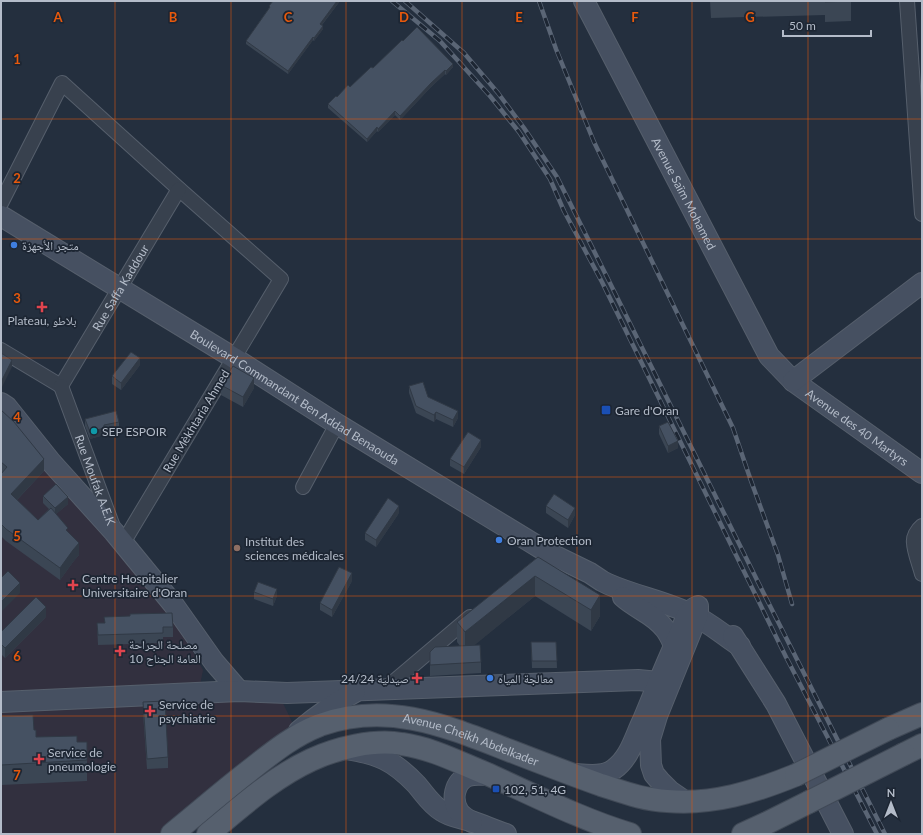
<svg xmlns="http://www.w3.org/2000/svg" width="923" height="835" viewBox="0 0 923 835" font-family="Lato,'Noto Naskh Arabic',sans-serif">
  <style>
    .medical { fill: #32303f }
    .lines { fill: none; stroke-linecap: round; stroke-linejoin: round }
    .street-casing { stroke: #565f6c; stroke-width: 16 }
    .secondary-casing { stroke: #565f6c; stroke-width: 22 }
    .primary-casing { stroke: #414a57; stroke-width: 24 }
    .street { stroke: #38414e; stroke-width: 14 }
    .secondary { stroke: #465061; stroke-width: 20 }
    .primary { stroke: #56606e; stroke-width: 22 }
    .rail-casing { stroke: #5a6575; stroke-width: 4.5 }
    .rail { stroke: #1d2633; stroke-width: 3; stroke-dasharray: 9; stroke-linecap: butt }
    .primary-bridge-casing { stroke: #414a57; stroke-width: 24; stroke-linecap: butt }
    .primary-bridge { stroke: #56606e; stroke-width: 22 }
    .wall { fill: #3b4654 }
    .shaded-wall { fill: #303945 }
    .building { fill: #455162; stroke: #303945 }
    .grid { fill: none; stroke: #e8590c; stroke-width: 1; stroke-opacity: 0.55 }
    .shop-dot { fill: #3f7fe0; stroke: #1d2633; stroke-width: 1.5 }
    .health-dot { fill: #e0444e; stroke: #1d2633; stroke-width: 1.5 }
    .transit-dot { fill: #1a4fb4; stroke: #1d2633; stroke-width: 1.5 }
    .culture-dot { fill: #0f9aa8; stroke: #1d2633; stroke-width: 1.5 }
    .education-dot { fill: #8d6e63; stroke: #1d2633; stroke-width: 1.5 }
    .labels { text-anchor: middle; dominant-baseline: central; stroke-width: 3.5; stroke-linejoin: round; paint-order: stroke }
    .street-label { font-size: 12px; fill: #b4bcc9; stroke: #1d2633 }
    .poi-label { font-size: 12px; fill: #b4bcc9; stroke: #1d2633; text-anchor: start }
    .grid-label { font-size: 13px; text-anchor: middle; font-weight: bold; fill: #e8590c; stroke: #1d2633; stroke-width: 3.5; stroke-linejoin: round; paint-order: stroke }
  </style>
  <rect width="100%" height="100%" fill="#242f3e"/>
  <!-- medical -->
  <g class="medical">
    <polygon points="1,418 112,542 180,628 203,670 200,685 1,694"/>
    <polygon points="281,699 293,724 160,834 1,834 1,709"/>
  </g>
  <g class="lines">
    <!-- street casing -->
    <g class="street-casing">
      <g id="street">
        <polyline points="907,1 922,214"/>
        <polyline points="1,203 62,83 179,189 281,279 123,543"/>
        <polyline points="1,350 61,386"/>
        <path id="s1" d="M 61,386 L 179,189"/>
        <path id="s2" d="M 61,386 L 112,524"/>
        <polyline points="303,487 337,424"/>
        <path d="M 922,526 C 917,530 913,537 914,543 C 914,551 920,566 922,574"/>
        <polyline points="385,689 470,617"/>
      </g>
    </g>
    <!-- secondary casing -->
    <g class="secondary-casing">
      <g id="secondary">
        <path id="s3" d="M 584,1 L 769,356 L 793,381 L 922,473"/>
        <path id="s4" d="M 1,216 L 234,358 L 337,424 L 547,552 L 590,573 L 602,581 L 608,584 C 635,596 664,601 691,614 C 709,622 723,635 740,646"/>
        <polyline points="793,381 922,283"/>
        <polyline points="1,403 7,407 51,462 114,532 173,604 214,662 239,691"/>
        <path d="M 623,597 C 636,609 654,614 665,629 C 669,634 671,639 674,645"/>
        <polyline points="733,636 776,704 843,834"/>
        <polyline points="1,702 239,691 287,693 638,680 659,682 670,683"/>
        <path d="M 299,731 C 318,715 333,704 355,692"/>
        <path d="M 346,749 C 378,754 393,760 416,784 C 424,793 431,805 442,811 C 450,817 461,818 471,821 C 483,825 494,830 506,834"/>
        <path d="M 576,774 C 588,775 604,777 614,769 C 630,758 635,736 643,720 C 655,691 667,661 680,633 C 684,623 687,610 698,606 L 698,612 L 697,617 L 657,716 L 650,739 L 651,765 L 654,774 L 660,781 L 670,791 L 686,802"/>
        <path d="M 472,822 C 467,819 462,816 459,812 C 451,800 454,782 468,776 C 474,774 481,775 488,775"/>
      </g>
    </g>
    <!-- primary casing -->
    <g class="primary-casing">
      <g id="primary">
        <polyline points="888,729 922,714"/>
        <polyline points="904,754 922,745"/>
        <path id="s5" d="M 172,834 C 198,813 223,791 249,771 C 272,753 292,736 320,725 C 388,701 446,726 508,750 C 539,762 570,774 601,785 C 623,792 644,800 667,801 C 713,805 754,792 796,775"/>
        <path d="M 208,834 C 241,807 272,778 311,760 C 337,748 374,739 402,744 C 431,748 458,762 485,773 C 532,794 580,819 630,834"/>
        <polyline points="743,834 767,823 809,802"/>
      </g>
    </g>
    <!-- street -->
    <use href="#street" class="street"/>
    <!-- secondary -->
    <use href="#secondary" class="secondary"/>
    <!-- primary -->
    <use href="#primary" class="primary"/>
    <!-- rail casing -->
    <g class="rail-casing">
      <g id="rail">
        <polyline points="392,1 440,41 490,96 519,132 550,179 564,211 602,282 786,657 827,736 877,834"/>
        <polyline points="405,1 464,53 498,93 524,128 557,177 608,279 758,582 885,834"/>
        <polyline points="539,1 556,49 594,142 733,428 750,478 778,555 792,604"/>
      </g>
    </g>
    <!-- rail -->
    <use href="#rail" class="rail"/>
    <!-- primary-bridge casing -->
    <g class="primary-bridge-casing">
      <g id="primary-bridge">
        <polyline points="796,775 888,729"/>
        <polyline points="809,802 904,754"/>
      </g>
    </g>
    <!-- primary-bridge -->
    <use href="#primary-bridge" class="primary-bridge"/>
  </g>
  <!-- wall -->
  <g class="wall">
    <polygon points="273,1 340,1 322,25 323,29 314,41 313,40 288,74 246,44 246,41 269,8 269,6"/>
    <polygon points="710,1 851,1 851,21 825,22 825,15 711,18"/>
    <polygon points="403,41 453,67 446,75 445,74 431,87 400,120 395,115 378,132 377,131 367,142 328,108 328,104 373,68"/>
    <polygon points="140,365 121,390 112,384 112,376"/>
    <polygon points="221,385 254,388 243,407 221,395"/>
    <polygon points="409,386 428,397 458,418 453,427 436,419 434,422 416,413 409,393"/>
    <polygon points="1,410 44,471 17,500 38,520 49,509 43,503 43,496 68,504 56,514 68,532 79,555 73,562 60,580 6,541 1,536"/>
    <polygon points="85,419 119,422 119,429 104,432 104,435 90,439 85,426"/>
    <polygon points="659,426 678,448 668,453 659,434"/>
    <polygon points="481,447 464,474 450,466 450,459"/>
    <polygon points="546,506 575,515 568,528 546,513"/>
    <polygon points="399,513 376,547 365,540 365,533"/>
    <polygon points="538,557 600,616 591,631 535,596 474,645 481,662 481,673 430,676 430,652 460,646 457,642 457,622"/>
    <polygon points="352,581 332,617 320,610 320,603"/>
    <polygon points="254,592 277,596 273,606 254,599"/>
    <polygon points="46,617 5,658 1,654 1,632"/>
    <polygon points="97,623 173,627 173,637 163,637 163,643 98,645"/>
    <polygon points="531,642 556,642 557,668 532,668"/>
    <polygon points="143,702 168,757 168,768 147,769 143,713"/>
    <polygon points="1,716 34,730 36,737 77,742 87,760 87,781 1,785"/>
  </g>
  <!-- shaded-wall -->
  <g class="shaded-wall">
    <polygon points="337,1 340,1 320,27 320,24"/>
    <polygon points="323,26 323,29 314,41 314,38"/>
    <polygon points="313,37 313,40 288,74 288,71"/>
    <polygon points="453,64 453,67 446,75 446,71"/>
    <polygon points="445,70 445,74 431,87 400,120 400,116 431,83"/>
    <polygon points="395,111 395,115 378,132 378,129"/>
    <polygon points="377,127 377,131 367,142 367,139"/>
    <polygon points="140,358 140,365 121,390 121,383"/>
    <polygon points="12,360 12,367 1,389 1,382"/>
    <polygon points="254,378 254,388 243,407 243,397"/>
    <polygon points="458,411 458,418 453,427 453,420"/>
    <polygon points="436,412 436,419 434,422 434,415"/>
    <polygon points="104,428 104,435 90,439 90,432"/>
    <polygon points="481,440 481,447 464,474 464,467"/>
    <polygon points="678,441 678,448 668,453 668,446"/>
    <polygon points="44,459 44,471 11,506 11,494"/>
    <polygon points="68,497 68,504 55,515 55,508"/>
    <polygon points="399,506 399,513 376,547 376,540"/>
    <polygon points="575,508 575,515 568,528 568,520"/>
    <polygon points="79,543 79,555 73,562 60,580 60,568 73,550"/>
    <polygon points="352,573 352,581 332,617 332,610"/>
    <polygon points="535,576 535,596 465,653 465,632"/>
    <polygon points="20,583 20,593 1,612 1,602"/>
    <polygon points="277,589 277,596 273,606 273,599"/>
    <polygon points="600,595 600,616 591,631 591,610"/>
    <polygon points="46,607 46,617 5,658 5,648"/>
  </g>
  <!-- building -->
  <g class="building">
    <polygon points="273,1 337,1 320,24 323,26 314,38 313,37 288,71 246,41 270,7 269,6"/>
    <polygon points="825,1 849,1 825,2"/>
    <polygon points="417,27 453,64 446,71 445,70 431,83 400,116 395,111 378,129 377,127 367,139 328,104 336,96 337,97 348,85 350,87 371,67 373,68 402,40 403,41"/>
    <polygon points="131,352 140,358 121,383 112,376"/>
    <polygon points="1,353 12,360 1,382"/>
    <polygon points="233,366 254,378 243,397 221,385"/>
    <polygon points="423,382 428,397 458,411 453,420 436,412 434,415 416,406 409,386"/>
    <polygon points="1,410 14,422 44,459 11,494 38,520 51,508 68,528 66,530 79,543 73,550 60,568 6,529 1,524 1,474 7,467 1,462"/>
    <polygon points="116,411 119,422 104,425 104,428 90,432 85,419"/>
    <polygon points="668,422 678,441 668,446 659,426"/>
    <polygon points="468,432 481,440 464,467 450,459"/>
    <polygon points="56,484 68,497 55,508 43,496"/>
    <polygon points="554,494 575,508 568,520 546,506"/>
    <polygon points="388,498 399,506 376,540 365,533"/>
    <polygon points="538,557 600,595 591,610 535,576 465,632 457,622"/>
    <polygon points="339,567 352,573 332,610 320,603"/>
    <polygon points="8,571 20,583 1,602 1,578"/>
    <polygon points="258,582 277,589 273,599 254,592"/>
    <polygon points="36,597 46,607 5,648 1,644 1,632"/>
    <polygon points="172,613 173,627 163,627 163,633 98,635 97,623 105,623 104,617 130,616 130,614"/>
    <polygon points="531,642 556,642 557,661 532,661"/>
    <polygon points="480,645 481,662 430,665 430,652 435,647"/>
    <polygon points="165,701 168,757 147,759 143,702"/>
    <polygon points="33,715 34,730 36,730 36,737 77,736 77,742 87,742 87,760 1,765 1,716"/>
  </g>
  <!-- grid -->
  <path class="grid" d="M 115,1 L 115,834M 231,1 L 231,834M 346,1 L 346,834M 462,1 L 462,834M 577,1 L 577,834M 692,1 L 692,834M 808,1 L 808,834M 1,119 L 922,119M 1,239 L 922,239M 1,358 L 922,358M 1,477 L 922,477M 1,596 L 922,596M 1,716 L 922,716"/>
  <!-- markers -->
  <g class="shop-dot">
    <circle cx="14" cy="245" r="4"/>
    <circle cx="499" cy="540" r="4"/>
    <circle cx="490" cy="678" r="4"/>
  </g>
  <g class="health-dot">
    <path d="M40 301h4v4h4v4h-4v4h-4v-4h-4v-4h4z"/>
    <path d="M71 579h4v4h4v4h-4v4h-4v-4h-4v-4h4z"/>
    <path d="M118 645h4v4h4v4h-4v4h-4v-4h-4v-4h4z"/>
    <path d="M415 672h4v4h4v4h-4v4h-4v-4h-4v-4h4z"/>
    <path d="M148 705h4v4h4v4h-4v4h-4v-4h-4v-4h4z"/>
    <path d="M37 753h4v4h4v4h-4v4h-4v-4h-4v-4h4z"/>
  </g>
  <g class="transit-dot">
    <rect x="601" y="405" width="10" height="10" rx="2"/>
    <rect x="492" y="785" width="8" height="8" rx="2"/>
  </g>
  <circle class="culture-dot" cx="94" cy="431" r="4"/>
  <circle class="education-dot" cx="237" cy="548" r="4"/>
  <g class="labels">
    <!-- street labels -->
    <g class="street-label">
      <text stroke="none"><textPath href="#s3" startOffset="217">Avenue Saïm Mohamed</textPath></text>
      <text stroke="none"><textPath href="#s1" startOffset="115">Rue Saffa Kaddour</textPath></text>
      <text stroke="none"><textPath href="#s4" startOffset="345">Boulevard Commandant Ben Addad Benaouda</textPath></text>
      <text transform="translate(196 421) rotate(-59)">Rue Mèkhtaria Ahmed</text>
      <text stroke="none"><textPath href="#s3" startOffset="514">Avenue des 40 Martyrs</textPath></text>
      <text stroke="none"><textPath href="#s2" startOffset="100">Rue Moufak A.E.K</textPath></text>
      <text stroke="none"><textPath href="#s5" startOffset="340">Avenue Cheikh Abdelkader</textPath></text>
    </g>
    <!-- poi labels -->
    <g class="poi-label">
      <text x="22" y="245">متجر الأجهزة</text>
      <text x="42" y="320" text-anchor="middle">Plateau, بلاطو</text>
      <text x="615" y="410">Gare d'Oran</text>
      <text x="102" y="431">SEP ESPOIR</text>
      <text x="507" y="540">Oran Protection</text>
      <text x="245" y="541">Institut des<tspan x="245" dy="14">sciences médicales</tspan></text>
      <text x="82" y="578">Centre Hospitalier<tspan x="82" dy="14">Universitaire d'Oran</tspan></text>
      <text x="129" y="644">مصلحة الجراحة<tspan x="129" dy="14">العامة الجناح 10</tspan></text>
      <text x="409" y="678" text-anchor="end">صيدلية 24/24</text>
      <text x="498" y="678">معالجة المياه</text>
      <text x="159" y="704">Service de<tspan x="159" dy="14">psychiatrie</tspan></text>
      <text x="48" y="752">Service de<tspan x="48" dy="14">pneumologie</tspan></text>
      <text x="504" y="789">102, 51, 4G</text>
    </g>
  </g>
  <g class="grid-label">
    <text x="58" y="22">A</text>
    <text x="173" y="22">B</text>
    <text x="288" y="22">C</text>
    <text x="404" y="22">D</text>
    <text x="519" y="22">E</text>
    <text x="635" y="22">F</text>
    <text x="750" y="22">G</text>
    <text x="17" y="64">1</text>
    <text x="17" y="183">2</text>
    <text x="17" y="303">3</text>
    <text x="17" y="422">4</text>
    <text x="17" y="541">5</text>
    <text x="17" y="661">6</text>
    <text x="17" y="780">7</text>
  </g>
  <!-- border -->
  <rect width="923" height="835" fill="none" stroke="#b4bcc9" stroke-width="4"/>
  <!-- north arrow -->
  <g transform="translate(891 803)" stroke="#1d2633" stroke-width="3" paint-order="stroke">
  <path d="M0-3L7 15L0 10L-7 15Z" fill="#b4bcc9"/>
  <text y="-6" font-size="11" font-weight="bold" text-anchor="middle" fill="#b4bcc9">N</text>
  </g>
  <!-- scale -->
  <path d="M783 30v6h88v-6" fill="none" stroke="#b4bcc9" stroke-width="2"/>
  <text x="789" y="30" font-size="12" fill="#b4bcc9" stroke="#1d2633" stroke-width="3" paint-order="stroke">50 m</text>
</svg>
